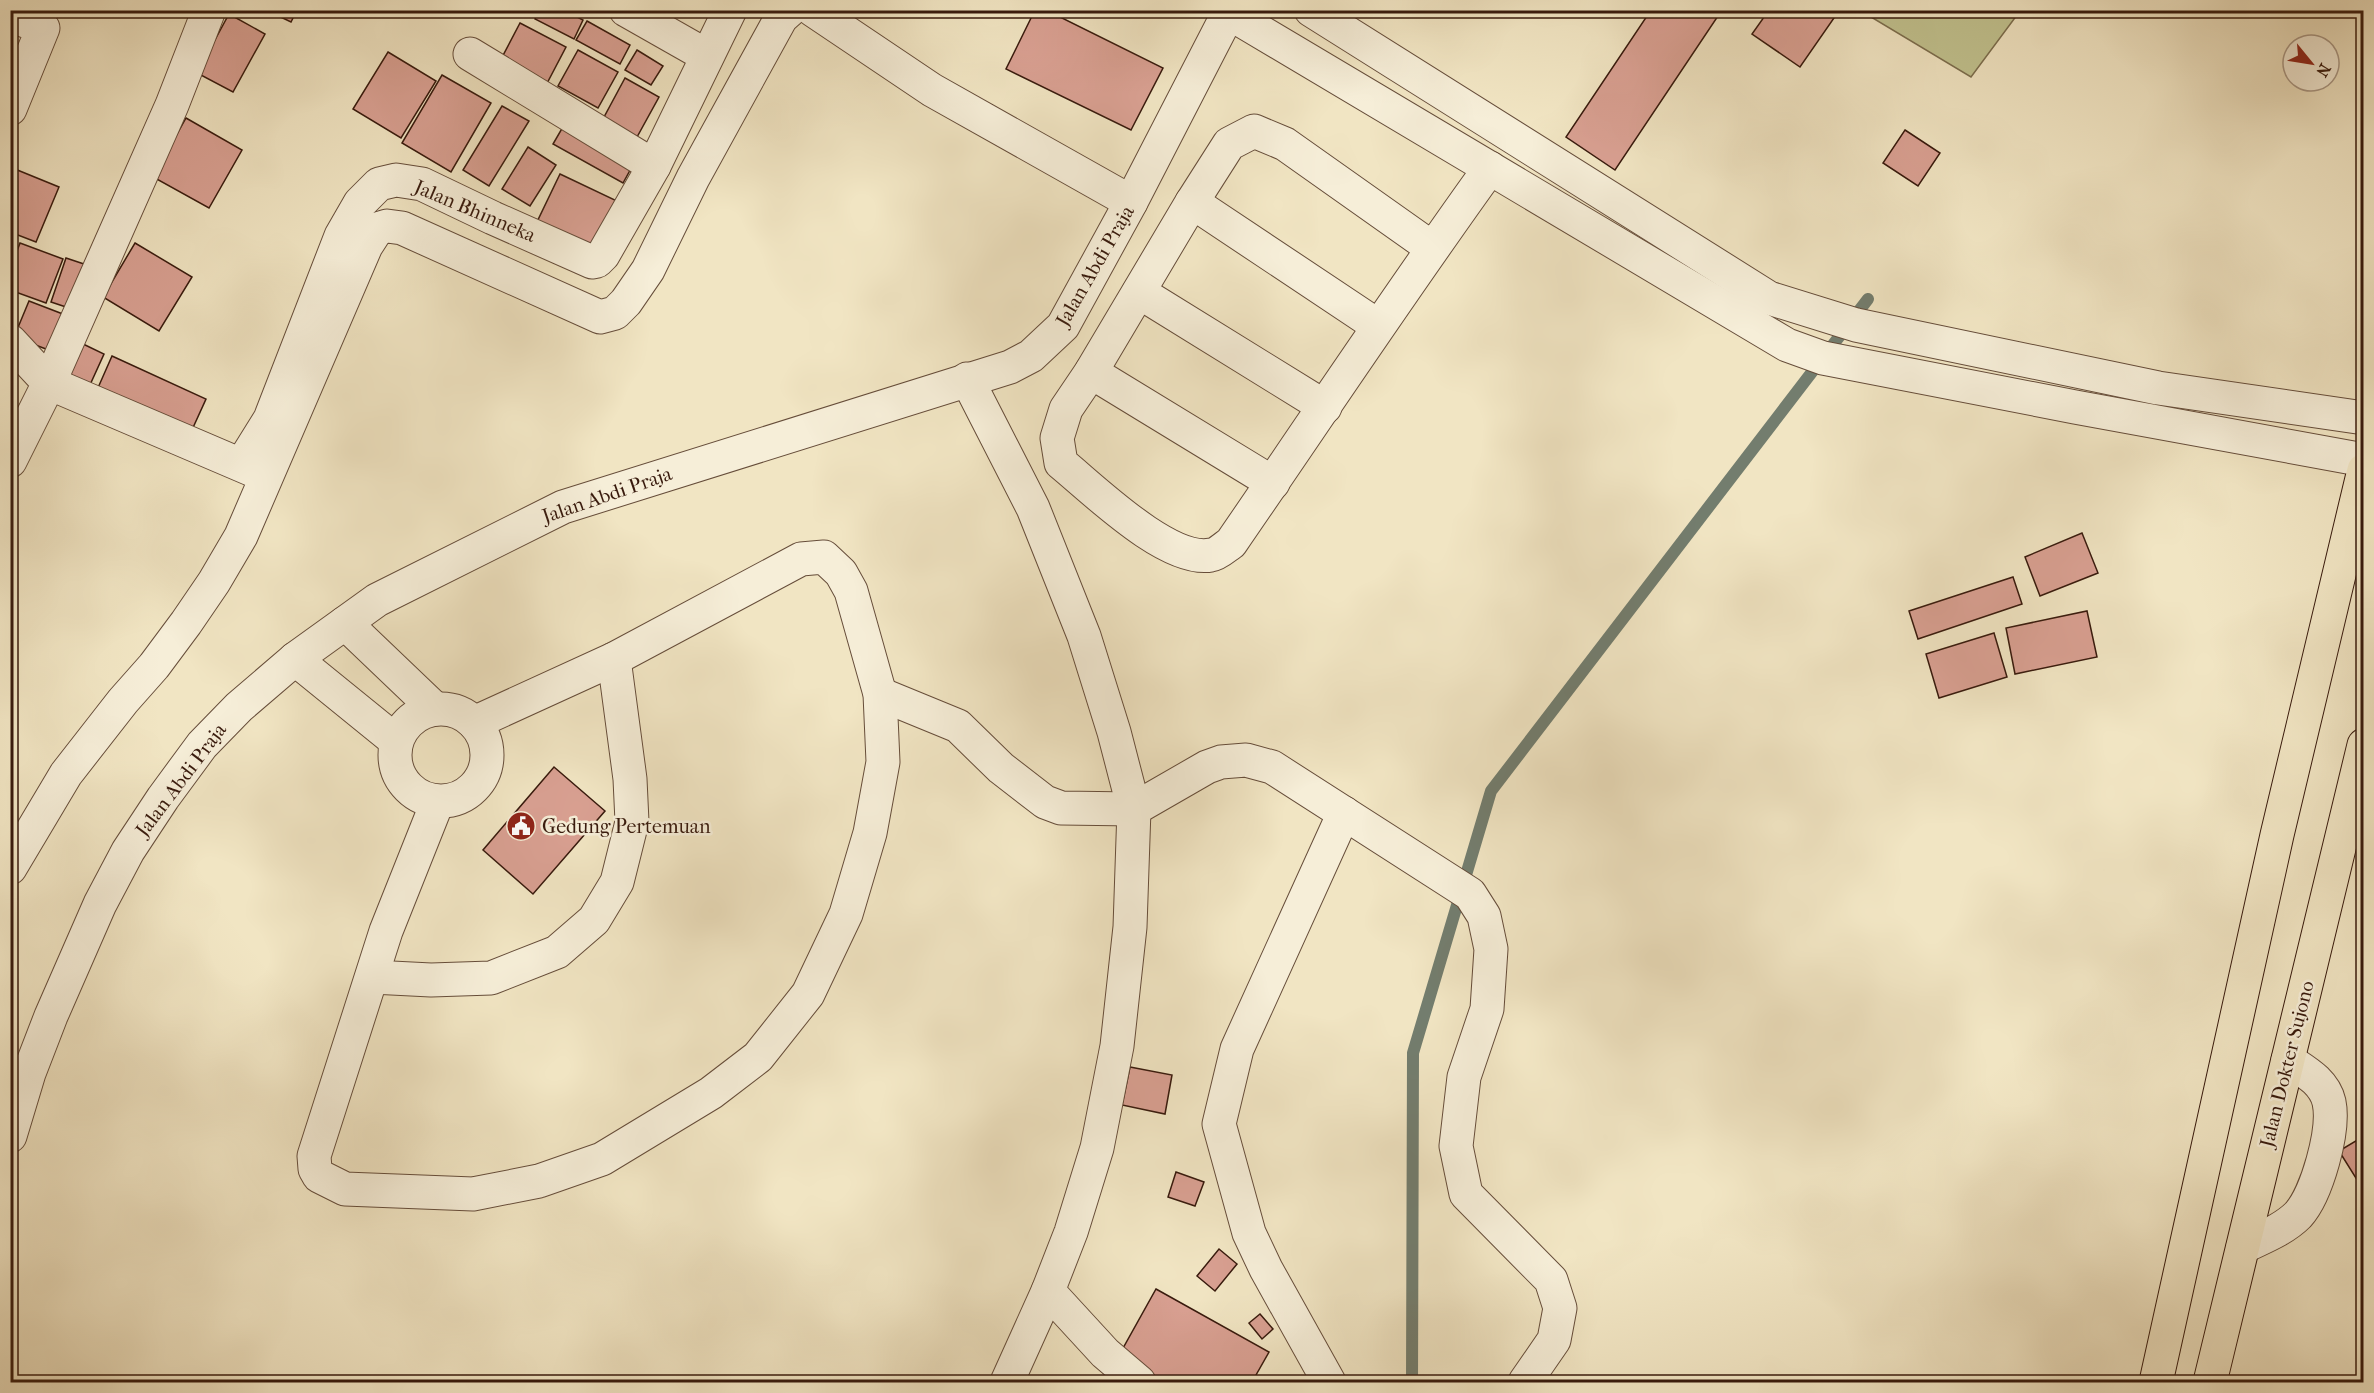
<svg xmlns="http://www.w3.org/2000/svg" width="2374" height="1393" viewBox="0 0 2374 1393" font-family="'IM FELL French Canon',serif">
  <style>
    .green { fill: #c1c28f; stroke: #7c6e4e; stroke-width: 1.5 }
    .lines { fill: none; stroke-linecap: round; stroke-linejoin: round }
    .stream { stroke: #737d6e; stroke-width: 12 }
    .building { fill: #d9a092; stroke: #381a0d; stroke-width: 1.5 }
    .minor-casing { stroke: #664d3a; stroke-width: 35 }
    .highway-casing { stroke: #381a0d; stroke-width: 35 }
    .minor { stroke: #f6eed8; stroke-width: 33 }
    .highway { stroke: #f1e5c3; stroke-width: 33 }
    .labels { text-anchor: middle; dominant-baseline: central; stroke-width: 5; stroke-linejoin: round; paint-order: stroke }
    .street-label { font-size: 20px; fill: #381a0d; stroke: #f6eed8 }
    .poi-label { font-size: 20px; fill: #381a0d; stroke: #f6eed8; text-anchor: start }
  </style>
  <rect width="100%" height="100%" fill="#f1e5c3"/>
  <filter id="stains"><feTurbulence type="fractalNoise" baseFrequency=".00333" numOctaves="4"/><feColorMatrix values="0 0 0 0 .2 0 0 0 0 .09 0 0 0 0 .02 0 0 0 .5 -.17"/></filter>
  <radialGradient id="worn" r=".72"><stop offset=".6" stop-color="#630" stop-opacity="0"/><stop offset="1" stop-color="#630" stop-opacity=".3"/></radialGradient>
  <!-- green -->
  <polygon class="green" points="1861,11 2020,11 1971,77"/>
  <g class="lines">
    <!-- stream -->
    <polyline class="stream" points="1412,1382 1413,1053 1491,791 1868,299"/>
  </g>
  <!-- building -->
  <g class="building">
    <polygon points="266,10 297,10 291,22"/>
    <polygon points="539,10 564,10 583,20 574,39 535,19"/>
    <polygon points="1035,10 1046,10 1163,68 1131,130 1006,69"/>
    <polygon points="1651,10 1722,10 1615,170 1566,137"/>
    <polygon points="1769,10 1822,10 1834,18 1800,67 1752,34"/>
    <polygon points="229,14 265,34 233,92 197,73"/>
    <polygon points="587,21 630,45 620,64 576,40"/>
    <polygon points="520,23 566,47 544,89 498,65"/>
    <polygon points="578,50 618,72 598,108 558,86"/>
    <polygon points="637,50 663,66 651,85 625,70"/>
    <polygon points="388,52 436,81 401,138 353,109"/>
    <polygon points="442,75 491,103 451,172 402,143"/>
    <polygon points="625,78 659,97 637,137 603,119"/>
    <polygon points="502,106 529,121 489,186 463,170"/>
    <polygon points="186,118 242,150 209,208 153,177"/>
    <polygon points="564,125 634,163 623,183 553,144"/>
    <polygon points="1905,130 1940,153 1918,186 1883,163"/>
    <polygon points="528,147 556,165 530,206 502,189"/>
    <polygon points="10,167 59,187 36,242 10,232"/>
    <polygon points="560,174 617,201 593,252 536,224"/>
    <polygon points="20,243 63,259 46,303 10,290 10,270"/>
    <polygon points="135,243 192,277 159,331 103,297"/>
    <polygon points="66,258 90,266 75,310 51,302"/>
    <polygon points="29,301 68,316 54,352 14,337"/>
    <polygon points="81,343 104,354 89,387 66,376"/>
    <polygon points="112,356 206,399 191,432 97,390"/>
    <polygon points="2082,533 2098,573 2040,596 2025,557"/>
    <polygon points="2013,577 2022,604 1918,639 1909,611"/>
    <polygon points="2087,611 2097,657 2015,674 2006,628"/>
    <polygon points="1994,633 2007,677 1939,698 1926,654"/>
    <polygon points="554,767 605,811 533,894 483,850"/>
    <polygon points="1130,1067 1172,1075 1165,1114 1122,1105"/>
    <polygon points="2364,1136 2364,1191 2339,1151"/>
    <polygon points="1176,1172 1204,1182 1195,1206 1168,1197"/>
    <polygon points="1219,1249 1237,1264 1215,1291 1197,1276"/>
    <polygon points="1156,1289 1269,1352 1252,1382 1159,1382 1117,1359"/>
    <polygon points="1260,1314 1273,1329 1262,1339 1249,1323"/>
  </g>
  <g class="lines">
    <!-- minor casing -->
    <g class="minor-casing">
      <g id="minor">
        <polyline points="209,10 172,105 49,383 262,474"/>
        <polyline points="626,10 707,56"/>
        <polyline points="813,10 932,90 1131,202"/>
        <polyline points="1311,10 1769,298 1856,325 2158,388 2364,418"/>
        <polyline points="1229,13 1787,345 1823,358 2075,407 2364,460"/>
        <polyline points="10,15 43,28 10,109"/>
        <polyline points="470,54 654,166"/>
        <polyline points="1192,202 1378,326"/>
        <path d="M 1432,248 L 1285,144 L 1254,131 L 1229,144 L 1192,202 L 1091,372 L 1066,409 L 1057,438 L 1061,463 C 1094,490 1168,563 1211,555 C 1218,554 1225,547 1231,543 C 1317,418 1401,291 1490,168"/>
        <polyline points="1139,292 1325,407"/>
        <polyline points="10,341 49,383 10,461"/>
        <polyline points="1091,372 1273,483"/>
        <polyline points="967,379 1033,508 1084,636 1114,732 1134,809 1130,927 1117,1046 1097,1148 1071,1232 1048,1291 1007,1382"/>
        <polyline points="242,464 270,419 341,236 360,203 379,184 396,180 422,184 493,218 592,262 597,261 603,255 654,166 730,10"/>
        <polyline points="345,623 435,709"/>
        <polyline points="295,659 396,741"/>
        <polyline points="880,694 958,726 1001,768 1045,802 1061,808 1134,809 1207,767 1221,762 1246,760 1272,767 1470,894 1484,916 1491,949 1487,1009 1464,1077 1456,1146 1466,1194 1551,1280 1560,1308 1554,1340 1525,1382"/>
        <circle cx="441" cy="755" r="46"/>
        <polyline points="437,803 386,931 314,1156 315,1169 319,1176 345,1189 473,1194 539,1181 602,1159 711,1093 758,1057 808,994 846,914 870,833 883,762 880,694 851,591 841,573 824,557 801,559 614,659 474,723"/>
        <polyline points="10,868 66,774 123,701 154,666 186,623 214,582 241,536 366,246 377,229 387,226 402,228 600,317 615,313 626,302 648,270 693,178 781,18 790,10"/>
        <polyline points="372,977 431,980 491,978 557,952 594,920 617,882 632,822 630,779 614,659"/>
        <polyline points="10,1136 29,1073 51,1016 100,904 128,851 163,798 202,745 239,707 295,659 377,600 563,507 1010,367 1031,356 1063,326 1131,202 1230,10"/>
        <path d="M 2243,1247 C 2261,1238 2283,1230 2298,1215 C 2317,1194 2335,1130 2329,1102 C 2324,1081 2304,1071 2288,1060"/>
        <polyline points="1048,1291 1105,1353 1139,1382"/>
        <polyline points="1329,1382 1266,1269 1249,1233 1219,1124 1237,1049 1344,813"/>
      </g>
    </g>
    <!-- highway casing -->
    <g class="highway-casing">
      <g id="highway">
        <polyline points="2156,1382 2277,835 2364,470"/>
        <polyline points="2210,1382 2364,745"/>
      </g>
    </g>
    <!-- minor -->
    <use href="#minor" class="minor"/>
    <!-- highway -->
    <use href="#highway" class="highway"/>
  </g>
  <!-- icons -->
  <defs>
    <g id="civic-disc" transform="scale(1.5)"><circle r="9.5" fill="#8f2418" stroke="#f6eed8"/><path d="M-.6-6.5H3V-4.5H.6V-3L4-1V1h2V6H-6V1h2V-1L-.6-3ZM-1.2 2.5V6h2.4V2.5Z" fill="#fff"/></g>
  </defs>
  <g fill-rule="evenodd">
    <use href="#civic-disc" x="521" y="826"/>
  </g>
  <g class="labels">
    <!-- street labels -->
    <g class="street-label">
      <text transform="translate(475 211) rotate(23)">Jalan Bhinneka</text>
      <text transform="translate(1095 266) rotate(-60)">Jalan Abdi Praja</text>
      <text transform="translate(607 495) rotate(-19)">Jalan Abdi Praja</text>
      <text transform="translate(181 780) rotate(-53)">Jalan Abdi Praja</text>
      <text transform="translate(2287 1064) rotate(-76)">Jalan Dokter Sujono</text>
    </g>
    <!-- poi labels -->
    <g class="poi-label">
      <text x="542" y="826">Gedung Pertemuan</text>
    </g>
  </g>
  <!-- margin -->
  <rect width="2374" height="1393" fill="none" stroke="#f1e5c3" stroke-width="36"/>
  <rect x="12" y="12" width="2350" height="1369" fill="none" stroke="#381a0d" stroke-width="3"/>
  <rect x="18" y="18" width="2338" height="1357" fill="none" stroke="#381a0d" stroke-width="1.5"/>
  <!-- north arrow -->
  <g transform="translate(2311 63) rotate(120)"><circle r="28" fill="#f6eed8" stroke="#aa9987" stroke-width="1.5"/>
  <path d="M0-4.5L10 22L0 15L-10 22Z" fill="#8f2418"/>
  <text y="-9" font-size="16" font-weight="bold" text-anchor="middle" fill="#381a0d">N</text>
  </g>
  <rect width="100%" height="100%" filter="url(#stains)"/>
  <rect width="100%" height="100%" fill="url(#worn)"/>
</svg>
